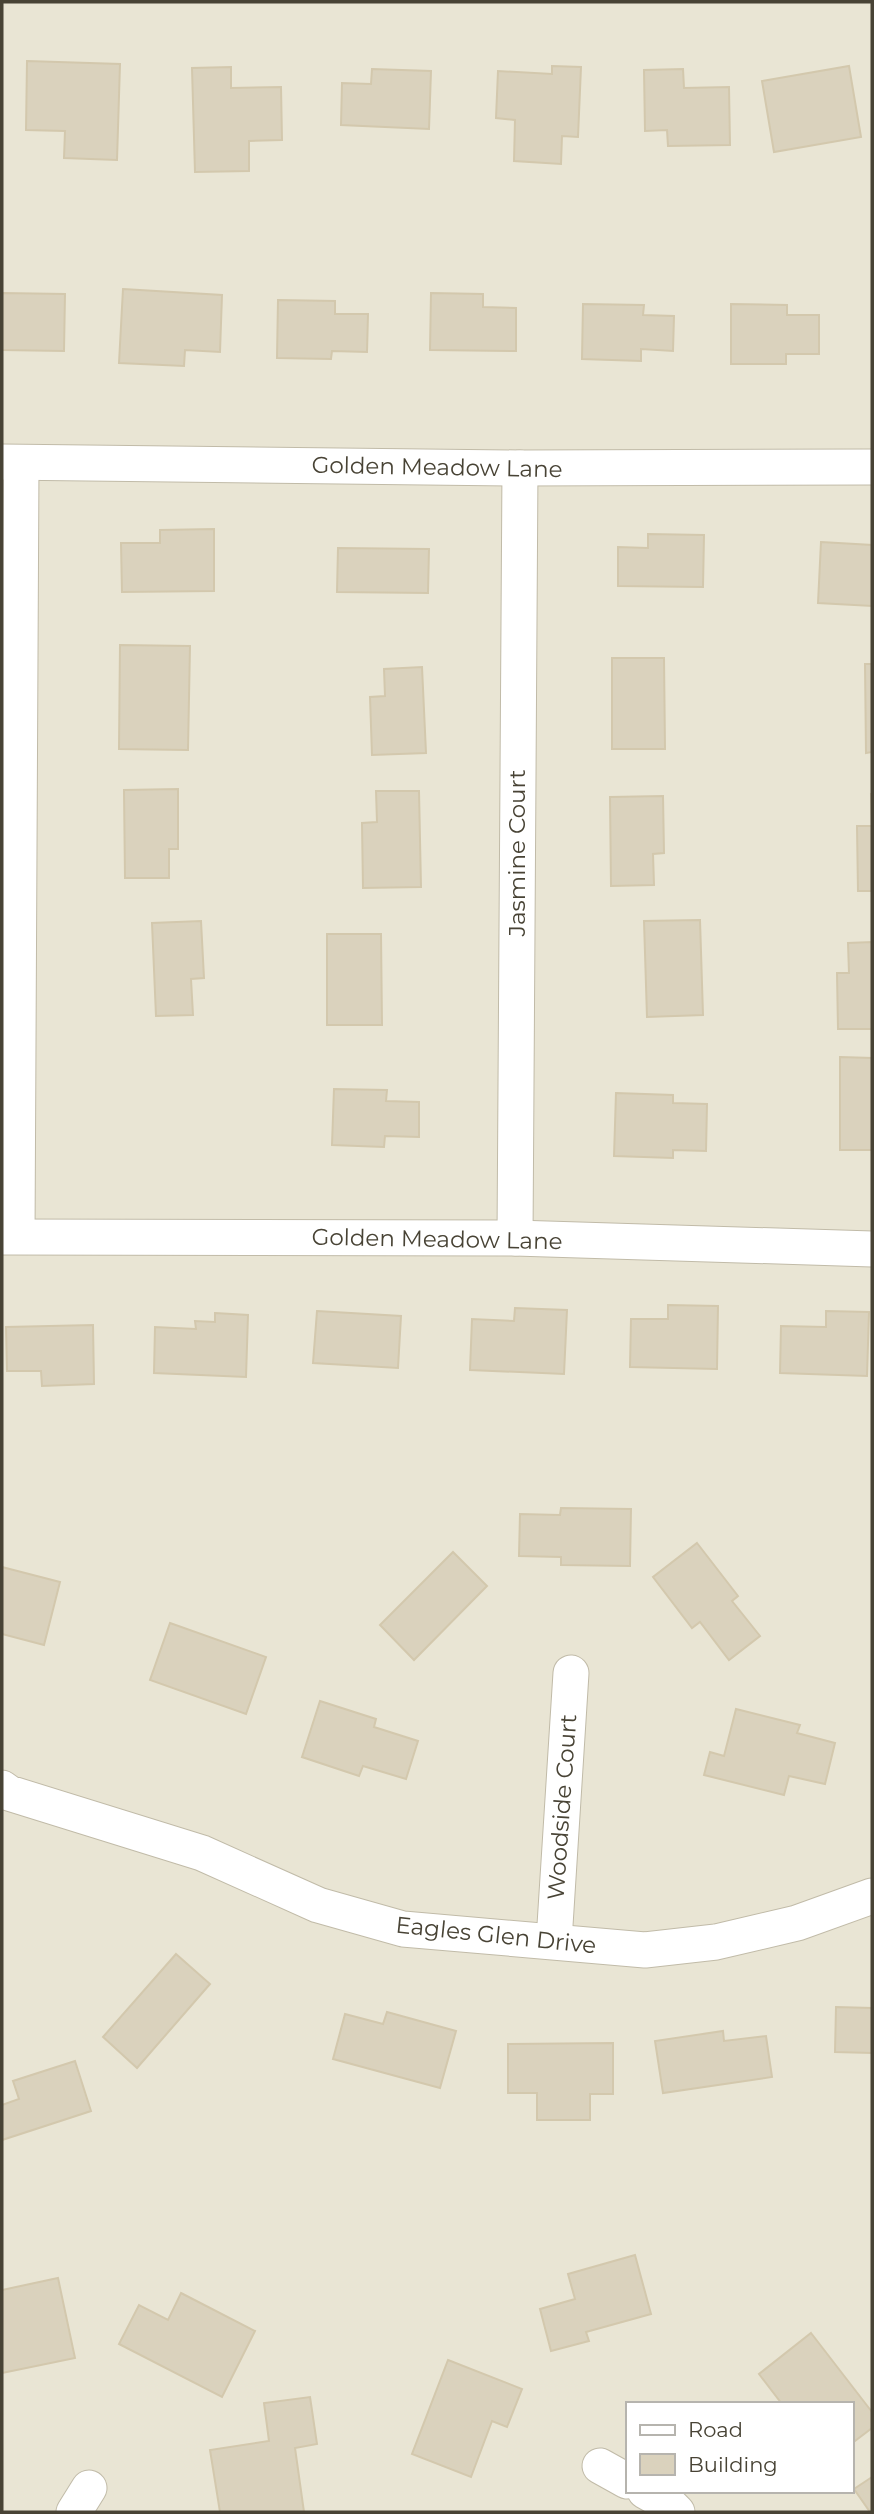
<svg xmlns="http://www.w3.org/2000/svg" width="874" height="2514" viewBox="0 0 874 2514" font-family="Montserrat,sans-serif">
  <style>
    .residential { fill: #e9e5d4; fill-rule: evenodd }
    .building { fill: #dad2bd; stroke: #d3c8ad; stroke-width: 2 }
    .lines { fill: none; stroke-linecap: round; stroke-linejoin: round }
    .minor-casing { stroke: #c1bba8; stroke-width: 37 }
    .minor { stroke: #fff; stroke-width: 35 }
    .labels { text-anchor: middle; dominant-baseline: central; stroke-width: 5; stroke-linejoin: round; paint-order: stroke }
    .street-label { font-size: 23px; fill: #484335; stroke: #fff }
  </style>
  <rect width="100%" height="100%" fill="#f5f2e6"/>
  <!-- residential -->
  <path class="residential" d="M 2,2 L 872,2 L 872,2512 L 2,2512 ZM 627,2404 L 851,2404 L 851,2491 L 627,2491 Z"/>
  <!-- building -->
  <g class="building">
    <polygon points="27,61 120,64 117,160 64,158 65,131 26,130"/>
    <polygon points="552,66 581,67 578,137 562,136 561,164 514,161 515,120 496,118 498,71 552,74"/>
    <polygon points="849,66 861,137 774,152 762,81"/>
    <polygon points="231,67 231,88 281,87 282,140 249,141 249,171 195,172 192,68"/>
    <polygon points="372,69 431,71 429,129 341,125 342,83 371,84"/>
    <polygon points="683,69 684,88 729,87 730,145 668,146 667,130 645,131 644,70"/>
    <polygon points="123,289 222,295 220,352 185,350 184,366 119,363"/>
    <polygon points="2,293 65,294 64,351 2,350"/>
    <polygon points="431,293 483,294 483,307 516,308 516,351 430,350"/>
    <polygon points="278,300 335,301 335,314 368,314 367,352 332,351 331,359 277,358"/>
    <polygon points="583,304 644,305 643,315 674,316 673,351 641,349 641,361 582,359"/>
    <polygon points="731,304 787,305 787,315 819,315 819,354 786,354 786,364 731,364"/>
    <polygon points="214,529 214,591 122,592 121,543 160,543 160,530"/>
    <polygon points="648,534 704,535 703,587 618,586 618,547 648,548"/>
    <polygon points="821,542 872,545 872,606 818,603"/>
    <polygon points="338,548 429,549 428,593 337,592"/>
    <polygon points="120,645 190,646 188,750 119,749"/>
    <polygon points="612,658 664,658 665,749 612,749"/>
    <polygon points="865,664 872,664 872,752 866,753"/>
    <polygon points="422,667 426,753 372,755 370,697 385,696 384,669"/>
    <polygon points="178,789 178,849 169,849 169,878 125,878 124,790"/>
    <polygon points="376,791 419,791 421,887 363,888 362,823 377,822"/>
    <polygon points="871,794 872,794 872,891 858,891 857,826 872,826"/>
    <polygon points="663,796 664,853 653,854 654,885 611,886 610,797"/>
    <polygon points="700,920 703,1015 647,1017 644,921"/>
    <polygon points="201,921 204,978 191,979 193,1015 156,1016 152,923"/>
    <polygon points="327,934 381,934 382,1025 327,1025"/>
    <polygon points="872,942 872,1029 838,1029 837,973 849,973 848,943"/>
    <polygon points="840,1057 872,1058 872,1150 840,1150"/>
    <polygon points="334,1089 387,1090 386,1101 419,1102 419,1137 385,1136 384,1147 332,1145"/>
    <polygon points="616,1093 673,1095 673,1103 707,1104 706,1151 673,1150 673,1158 614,1156"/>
    <polygon points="668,1305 718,1306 717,1369 630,1367 631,1319 668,1319"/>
    <polygon points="515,1308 567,1310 564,1374 470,1370 472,1319 514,1321"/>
    <polygon points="317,1311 401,1316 398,1368 313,1363"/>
    <polygon points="826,1311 869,1312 867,1376 780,1373 781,1326 826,1327"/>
    <polygon points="215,1313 248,1315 246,1377 154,1373 155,1327 196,1329 195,1321 215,1322"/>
    <polygon points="93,1325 94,1384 42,1386 41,1371 7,1371 6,1327"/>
    <polygon points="561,1508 631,1509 630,1566 561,1565 561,1557 519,1556 520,1514 560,1515"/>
    <polygon points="697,1543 738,1596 732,1601 760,1636 729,1660 700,1622 692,1628 653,1577"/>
    <polygon points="453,1552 487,1586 414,1660 380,1625"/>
    <polygon points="2,1567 60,1582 44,1645 2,1634"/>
    <polygon points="170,1623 266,1657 246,1714 150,1680"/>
    <polygon points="320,1701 376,1719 374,1727 418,1741 406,1779 363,1766 359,1776 302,1757"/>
    <polygon points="736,1709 800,1725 797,1733 835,1743 825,1784 789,1776 784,1795 704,1775 710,1752 724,1756"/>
    <polygon points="176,1954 210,1984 137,2068 103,2037"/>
    <polygon points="836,2007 872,2008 872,2053 835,2052"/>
    <polygon points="387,2012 456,2031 440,2088 333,2059 345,2014 383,2024"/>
    <polygon points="723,2031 724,2041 766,2036 772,2077 663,2093 655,2041"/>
    <polygon points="613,2043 613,2094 590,2094 590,2120 537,2120 537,2093 508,2093 508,2044"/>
    <polygon points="75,2061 91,2111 2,2140 2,2105 19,2099 13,2081"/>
    <polygon points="635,2255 651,2314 586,2332 589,2341 551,2351 540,2309 575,2299 568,2274"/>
    <polygon points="58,2278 75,2358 2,2373 2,2290"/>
    <polygon points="181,2293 255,2331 222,2397 119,2344 139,2305 168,2320"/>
    <polygon points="811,2333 872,2412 872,2428 851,2444 851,2404 782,2404 759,2374"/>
    <polygon points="448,2360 522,2389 507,2427 492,2421 471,2477 412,2454"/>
    <polygon points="310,2397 317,2444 295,2448 304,2512 220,2512 210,2450 269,2441 264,2403"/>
    <polygon points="872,2477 872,2512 870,2512 854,2489"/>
  </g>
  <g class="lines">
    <!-- minor casing -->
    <g class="minor-casing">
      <g id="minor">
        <polyline points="2,462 520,468 872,467"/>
        <polyline points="17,1236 21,463"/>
        <polyline points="2,1237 515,1238 872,1249"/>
        <polyline points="515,1238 520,468"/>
        <polyline points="2,1788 9,1793 202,1853 318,1905 403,1929 645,1950 716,1942 797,1923 872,1896"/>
        <polyline points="554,1941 571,1673"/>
        <polyline points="600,2466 627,2481"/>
        <polyline points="645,2491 670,2505 677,2512"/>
        <polyline points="74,2512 89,2488"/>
      </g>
    </g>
    <!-- minor -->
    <use href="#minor" class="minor"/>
  </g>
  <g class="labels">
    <!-- street labels -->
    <g class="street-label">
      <text transform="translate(437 467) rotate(1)">Golden Meadow Lane</text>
      <text transform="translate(517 853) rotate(-90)">Jasmine Court</text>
      <text transform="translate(437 1239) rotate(1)">Golden Meadow Lane</text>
      <text transform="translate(562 1807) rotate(-86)">Woodside Court</text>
      <text transform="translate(496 1935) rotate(6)">Eagles Glen Drive</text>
    </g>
  </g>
  <!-- border -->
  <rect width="874" height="2514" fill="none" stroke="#484335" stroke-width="7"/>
  <!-- legend -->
  <rect x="626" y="2402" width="228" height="91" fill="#ffffff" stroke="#b6b4ae" stroke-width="2"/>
  <rect x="640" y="2425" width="35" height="10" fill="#ffffff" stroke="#b6b4ae" stroke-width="2"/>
  <text x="688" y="2437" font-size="21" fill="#484335">Road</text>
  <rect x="640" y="2454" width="35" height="21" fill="#dad2bd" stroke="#b6b4ae" stroke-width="2"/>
  <text x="688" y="2472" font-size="21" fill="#484335">Building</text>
</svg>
